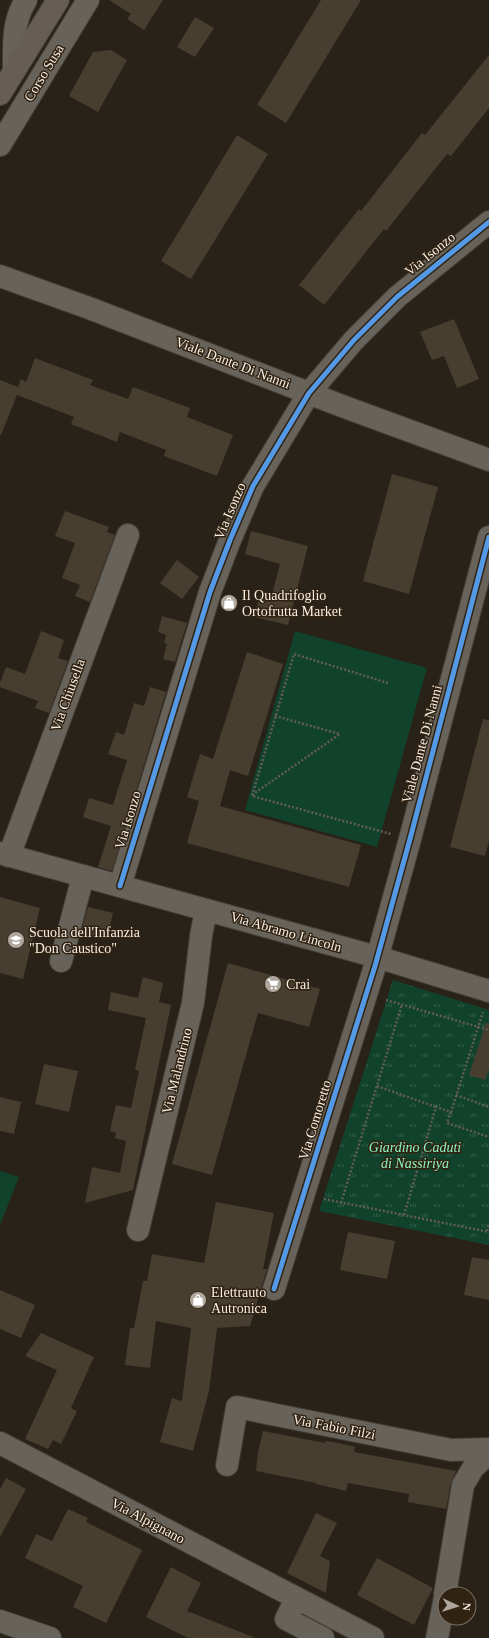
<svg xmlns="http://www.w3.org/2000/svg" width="489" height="1638" viewBox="0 0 489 1638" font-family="Georgia,serif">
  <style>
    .park { fill: url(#park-tufts) }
    .garden { fill: #11422b }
    .building { fill: #473e30 }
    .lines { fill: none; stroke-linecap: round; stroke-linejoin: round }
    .minor-casing { stroke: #433d36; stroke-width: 24 }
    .major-casing { stroke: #433d36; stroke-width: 24 }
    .path { stroke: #625d56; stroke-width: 2.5; stroke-dasharray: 2 2; stroke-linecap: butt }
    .minor { stroke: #67625a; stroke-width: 22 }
    .major { stroke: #665e54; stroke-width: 22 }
    .cycleway-casing { stroke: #302312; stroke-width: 8 }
    .cycleway { stroke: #5399e6; stroke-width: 5 }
    .labels { text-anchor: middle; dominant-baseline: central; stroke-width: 3; stroke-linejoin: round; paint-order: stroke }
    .street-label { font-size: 14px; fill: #f7eee4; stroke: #302312 }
    .poi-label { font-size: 14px; fill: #f7eee4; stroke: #302312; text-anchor: start }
    .park-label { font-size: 14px; font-style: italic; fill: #89f5be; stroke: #302312 }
  </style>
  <defs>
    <pattern id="park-tufts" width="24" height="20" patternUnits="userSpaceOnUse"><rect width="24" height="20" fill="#11422b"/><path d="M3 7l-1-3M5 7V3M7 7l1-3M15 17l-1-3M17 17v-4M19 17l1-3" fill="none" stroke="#345e4a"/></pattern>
  </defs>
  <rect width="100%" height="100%" fill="#292219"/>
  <!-- park -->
  <polygon class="park" points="393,980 489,1010 489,1245 319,1211"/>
  <!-- garden -->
  <g class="garden">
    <polygon points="295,631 427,668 377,847 245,810"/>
    <polygon points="0,1171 19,1177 0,1225"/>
  </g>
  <!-- building -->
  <g class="building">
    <polygon points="109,0 163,0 144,30 127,19 131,14"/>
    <polygon points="321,0 361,0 286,123 257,105"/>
    <polygon points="195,17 214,28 195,57 177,47"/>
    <polygon points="111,50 127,60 98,112 69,96 93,52"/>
    <polygon points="489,55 489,108 451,156 447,154 386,231 384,229 324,305 299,285 359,209 361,211 422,133 425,135"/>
    <polygon points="237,135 268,154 191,279 161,261"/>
    <polygon points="454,319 479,379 457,388 444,356 432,360 420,332"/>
    <polygon points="35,358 93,380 90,385 128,399 133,387 190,408 187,417 233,435 217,476 164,456 166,450 120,432 117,442 71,424 74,417 17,395 1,435 0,435 0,380 18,387 21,379 26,382"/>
    <polygon points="392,474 438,487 409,594 363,581"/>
    <polygon points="65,511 109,527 107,532 115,535 90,602 75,596 80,585 62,578 75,543 55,536"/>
    <polygon points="251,531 308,546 288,625 254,617 260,595 271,598 280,564 245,554"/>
    <polygon points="177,560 199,577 182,599 160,583"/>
    <polygon points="162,616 187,623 175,662 163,659 167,644 164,643 166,635 158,632"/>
    <polygon points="41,631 64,640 58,658 68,661 49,713 35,708 38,701 0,687 0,683 6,667 25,674"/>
    <polygon points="247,652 283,664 248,776 230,770 220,806 361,845 349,887 187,843 199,801 187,797 200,754 213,759"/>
    <polygon points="150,687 166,692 112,871 98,867 111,826 83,817 89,798 113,805 127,760 108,754 116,732 124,735 134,703 144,706"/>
    <polygon points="483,719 489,720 489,841 485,856 450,847"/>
    <polygon points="0,897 40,908 23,979 0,973"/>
    <polygon points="88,907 113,913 107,939 81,932"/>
    <polygon points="228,963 320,989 309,1027 258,1013 212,1175 172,1164"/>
    <polygon points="143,977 163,983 159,1002 171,1005 133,1190 85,1203 92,1167 120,1173 126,1141 115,1138 116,1133 110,1131 116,1105 131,1108 139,1071 135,1070 146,1018 108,1010 111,992 138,998"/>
    <polygon points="486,1023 489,1023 489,1069 485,1080 469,1075"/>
    <polygon points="44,1064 78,1071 69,1112 35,1104"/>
    <polygon points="0,1097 21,1102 14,1134 0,1131"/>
    <polygon points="216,1202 274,1213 263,1269 267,1269 250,1326 217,1328 209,1391 193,1451 160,1442 172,1398 182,1401 191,1328 156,1321 150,1368 125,1365 130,1328 134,1328 143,1281 147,1281 152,1254 204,1263"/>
    <polygon points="348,1232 395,1241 387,1279 340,1270"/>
    <polygon points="472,1257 489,1260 489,1300 464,1295"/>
    <polygon points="0,1290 35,1305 21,1338 0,1329"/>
    <polygon points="41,1333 94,1357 71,1408 77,1411 61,1444 53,1440 48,1449 25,1439 57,1370 25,1356"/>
    <polygon points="263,1431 325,1443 325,1441 339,1443 355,1447 354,1452 456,1471 451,1483 446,1509 408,1502 409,1494 348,1483 346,1491 316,1484 316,1483 256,1471 258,1452"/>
    <polygon points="6,1478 26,1489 0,1537 0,1489"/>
    <polygon points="68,1509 88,1518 86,1522 142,1550 106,1623 73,1607 83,1586 25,1558 36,1534 52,1541"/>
    <polygon points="316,1513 337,1523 320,1556 330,1561 326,1593 287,1573"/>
    <polygon points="377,1558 433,1588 414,1625 357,1595"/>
    <polygon points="171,1567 201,1583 187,1611 253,1637 253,1638 188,1638 146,1617"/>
  </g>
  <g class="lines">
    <!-- minor casing -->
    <g class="minor-casing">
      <g id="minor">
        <path d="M 14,71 C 14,46 12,22 26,0"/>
        <polyline points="0,145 88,0"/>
        <polyline points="0,276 89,308 342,406 489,460"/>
        <polyline points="0,853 377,957 489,991"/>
        <polyline points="9,856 128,535"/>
        <polyline points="120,886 210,592 230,540 253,486 309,393 354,340 397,297 489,222"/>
        <polyline points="61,961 83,876"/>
        <polyline points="138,1230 193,1003 201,936 206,910"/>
        <polyline points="274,1289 375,966 410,839 489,537"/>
        <polyline points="0,1443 373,1638"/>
        <polyline points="227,1465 237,1407 451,1450 489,1449"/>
        <polyline points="445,1594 463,1485 473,1468 489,1453"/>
        <polyline points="296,1599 286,1619 323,1638"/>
        <polyline points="0,1621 50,1638"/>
        <polyline points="437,1638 445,1597"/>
      </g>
    </g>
    <!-- major casing -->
    <g class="major-casing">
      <polyline id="major" points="0,94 58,0"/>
    </g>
    <!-- path -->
    <g class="path">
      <polyline points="388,683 294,654 252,796 391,834"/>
      <polyline points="275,716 340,734"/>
      <polyline points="252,795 340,734"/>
      <polyline points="386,1000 489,1030"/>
      <polyline points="377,1086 436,1107"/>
      <polyline points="456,1095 489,1107"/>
      <polyline points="451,1112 447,1123 489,1137"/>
      <polyline points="324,1199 489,1232"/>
      <polyline points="341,1203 402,1004"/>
      <polyline points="404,1215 436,1107 451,1112 483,1012"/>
      <polyline points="487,1231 489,1224"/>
    </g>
    <!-- minor -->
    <use href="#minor" class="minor"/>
    <!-- major -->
    <use href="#major" class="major"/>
    <!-- cycleway casing -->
    <g class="cycleway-casing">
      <g id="cycleway">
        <polyline points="120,886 210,592 230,540 253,486 309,393 354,340 397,297 489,222"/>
        <polyline points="274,1289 375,966 410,839 489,537"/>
      </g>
    </g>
    <!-- cycleway -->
    <use href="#cycleway" class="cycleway"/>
  </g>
  <!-- icons -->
  <defs>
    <g id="shop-disc" transform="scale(0.9)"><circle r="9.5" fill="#afa79d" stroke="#302312"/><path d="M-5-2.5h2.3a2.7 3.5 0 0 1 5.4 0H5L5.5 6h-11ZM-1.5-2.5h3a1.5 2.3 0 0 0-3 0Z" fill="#fff"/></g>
    <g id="school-disc" transform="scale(0.9)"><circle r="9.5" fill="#afa79d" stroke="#302312"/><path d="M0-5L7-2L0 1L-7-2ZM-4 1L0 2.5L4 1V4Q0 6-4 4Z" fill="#fff"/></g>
    <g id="supermarket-disc" transform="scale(0.9)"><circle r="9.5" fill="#afa79d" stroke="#302312"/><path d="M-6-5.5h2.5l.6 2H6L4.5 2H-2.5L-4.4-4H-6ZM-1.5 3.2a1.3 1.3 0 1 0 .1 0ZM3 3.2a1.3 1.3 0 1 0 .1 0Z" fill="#fff"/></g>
  </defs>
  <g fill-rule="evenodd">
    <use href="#shop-disc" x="229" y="603"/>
    <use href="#school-disc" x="16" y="940"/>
    <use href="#supermarket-disc" x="273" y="984"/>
    <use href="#shop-disc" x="198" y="1300"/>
  </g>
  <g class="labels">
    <!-- street labels -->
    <g class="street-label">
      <text transform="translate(44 73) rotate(-59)">Corso Susa</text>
      <text transform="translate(430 254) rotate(-39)">Via Isonzo</text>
      <text transform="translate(233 363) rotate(21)">Viale Dante Di Nanni</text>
      <text transform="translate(230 511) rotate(-67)">Via Isonzo</text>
      <text transform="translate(68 695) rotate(-70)">Via Chiusella</text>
      <text transform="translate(422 744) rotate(-75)">Viale Dante Di Nanni</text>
      <text transform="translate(128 820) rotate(-73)">Via Isonzo</text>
      <text transform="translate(286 932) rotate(16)">Via Abramo Lincoln</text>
      <text transform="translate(177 1071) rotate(-76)">Via Malandrino</text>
      <text transform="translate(315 1120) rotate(-73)">Via Comoretto</text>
      <text transform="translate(334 1427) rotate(11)">Via Fabio Filzi</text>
      <text transform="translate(148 1521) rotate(28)">Via Alpignano</text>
    </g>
    <!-- poi labels -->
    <g class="poi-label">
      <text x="242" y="595">Il Quadrifoglio<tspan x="242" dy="16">Ortofrutta Market</tspan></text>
      <text x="29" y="932">Scuola dell'Infanzia<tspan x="29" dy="16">"Don Caustico"</tspan></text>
      <text x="286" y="984">Crai</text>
      <text x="211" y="1292">Elettrauto<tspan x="211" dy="16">Autronica</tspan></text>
    </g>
    <!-- park labels -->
    <g class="park-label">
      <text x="415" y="1147">Giardino Caduti<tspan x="415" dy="16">di Nassiriya</tspan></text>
    </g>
  </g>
  <!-- north arrow -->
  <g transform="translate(457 1606) rotate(94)"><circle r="19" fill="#302312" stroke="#807466"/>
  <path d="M0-3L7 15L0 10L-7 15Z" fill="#afa79d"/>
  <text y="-6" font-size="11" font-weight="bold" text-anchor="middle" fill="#f7eee4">N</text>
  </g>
</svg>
